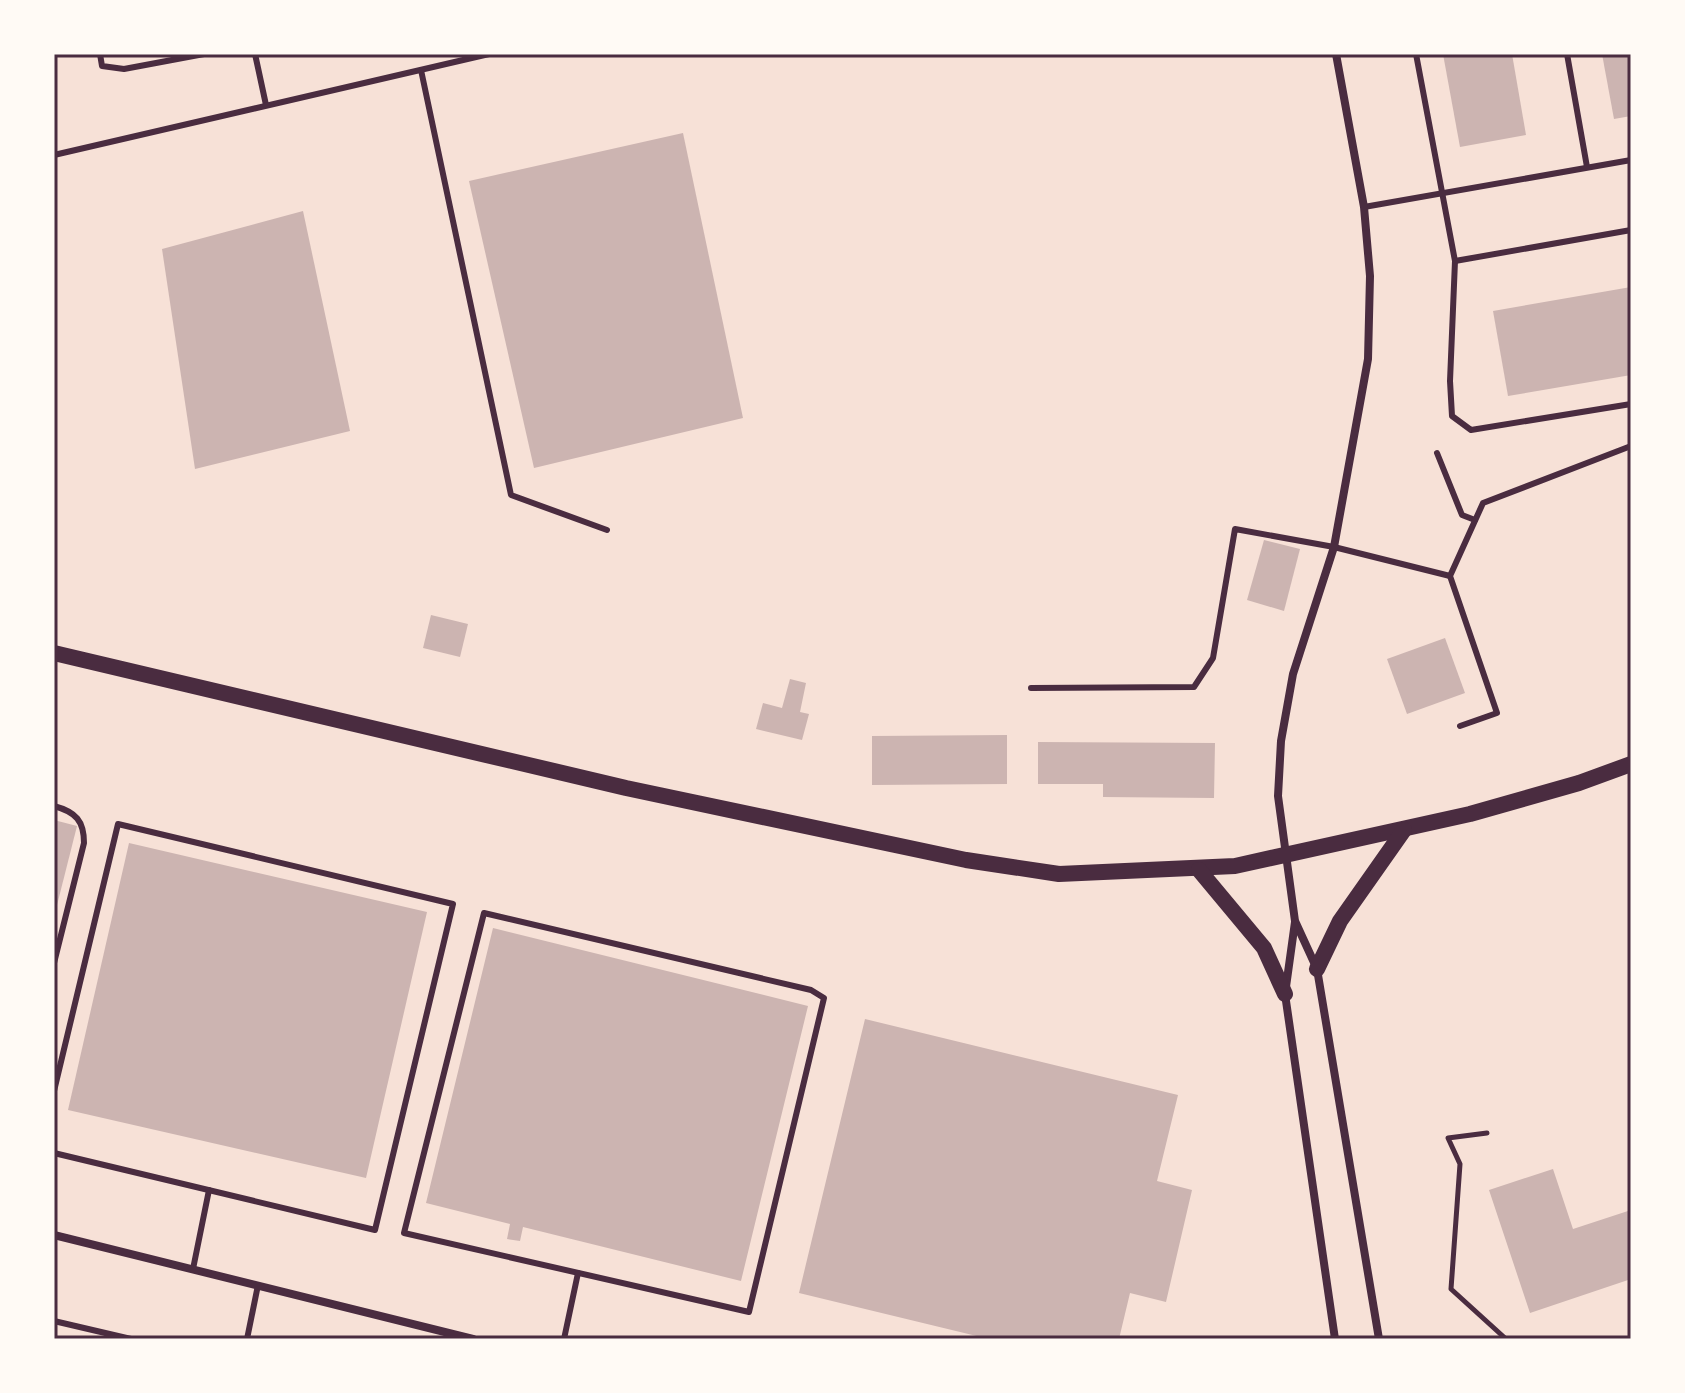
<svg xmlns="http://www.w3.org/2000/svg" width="1685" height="1393" viewBox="0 0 1685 1393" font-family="Quicksand,sans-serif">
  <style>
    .building { fill: #ccb4b1 }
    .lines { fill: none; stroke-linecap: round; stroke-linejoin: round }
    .path { stroke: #4a2c40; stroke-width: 5 }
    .service { stroke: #4a2c40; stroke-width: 6 }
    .minor { stroke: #4a2c40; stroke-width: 8 }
    .secondary { stroke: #4a2c40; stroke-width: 16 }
    .neatline { fill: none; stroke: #4a2c40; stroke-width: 3 }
  </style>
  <rect width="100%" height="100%" fill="#f7e1d7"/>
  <!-- building -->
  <g class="building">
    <polygon points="1443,54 1512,54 1526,135 1460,147"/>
    <polygon points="1602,54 1631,54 1631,116 1614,119"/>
    <polygon points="683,133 743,418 534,468 469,181"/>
    <polygon points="303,211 350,431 195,469 162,249"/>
    <polygon points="1631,287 1631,375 1508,396 1493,311"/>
    <polygon points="1264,540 1300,549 1284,611 1247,600"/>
    <polygon points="431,615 468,624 460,657 423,648"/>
    <polygon points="1445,638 1465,693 1407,714 1387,659"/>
    <polygon points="790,679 806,683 800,712 809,714 802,740 756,729 763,703 782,708"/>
    <polygon points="1007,735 1007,784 872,785 872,736"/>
    <polygon points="1038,742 1215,743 1214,798 1103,797 1103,784 1038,784"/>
    <polygon points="54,820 77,826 55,913 54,913"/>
    <polygon points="129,843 427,912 366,1178 68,1110"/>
    <polygon points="493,928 808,1006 741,1281 523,1227 520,1241 507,1239 510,1224 426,1203"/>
    <polygon points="865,1019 1178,1095 1157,1181 1192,1190 1166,1302 1130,1293 1119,1339 989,1339 799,1293"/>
    <polygon points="1553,1169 1573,1229 1631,1210 1631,1279 1530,1313 1489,1190"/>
  </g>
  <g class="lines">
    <!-- path -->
    <polyline class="path" points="1487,1133 1448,1138 1460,1164 1451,1289 1506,1339"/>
    <!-- service -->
    <g class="service">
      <polyline points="100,54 102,66 124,69 204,54"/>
      <polyline points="255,54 266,105"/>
      <polyline points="1416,54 1455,261 1450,381 1452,416 1471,430 1631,404"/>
      <polyline points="1567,54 1587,167"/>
      <polyline points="421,70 511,495 607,530"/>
      <polyline points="54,155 489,54"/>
      <polyline points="1364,207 1631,160"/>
      <polyline points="1455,261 1631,230"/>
      <polyline points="1437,453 1462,515 1475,520"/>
      <polyline points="1031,688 1194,687 1213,658 1235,529 1334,547 1450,576"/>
      <polyline points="1460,726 1497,713 1450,576 1483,503 1631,446"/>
      <path d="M 54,806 C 76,812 84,821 84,843 L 54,963"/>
      <polygon points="484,913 811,990 824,998 749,1312 404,1233"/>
      <polyline points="54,1091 118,824 453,904 375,1230 54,1153"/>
      <polyline points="193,1269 209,1190"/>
      <polyline points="54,1321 131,1339"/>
      <polyline points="247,1339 258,1285"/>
      <polyline points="564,1339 578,1273"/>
    </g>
    <!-- minor -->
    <g class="minor">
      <polyline points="1336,54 1364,207 1370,276 1368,359 1334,547 1293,674 1281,741 1278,796 1295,921 1317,969 1379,1339"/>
      <polyline points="1295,922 1285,994 1335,1339"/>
      <polyline points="54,1235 473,1339"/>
    </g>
    <!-- secondary -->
    <g class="secondary">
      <polyline points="54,653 626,788 966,860 1059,874 1235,866 1470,814 1579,783 1631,764"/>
      <polyline points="1199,870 1264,948 1285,994"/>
      <polyline points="1317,969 1340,921 1404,830"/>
    </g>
  </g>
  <!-- border -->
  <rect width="1685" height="1393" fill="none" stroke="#fffaf5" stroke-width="112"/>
  <rect x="56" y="56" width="1573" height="1281" class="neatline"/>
</svg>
